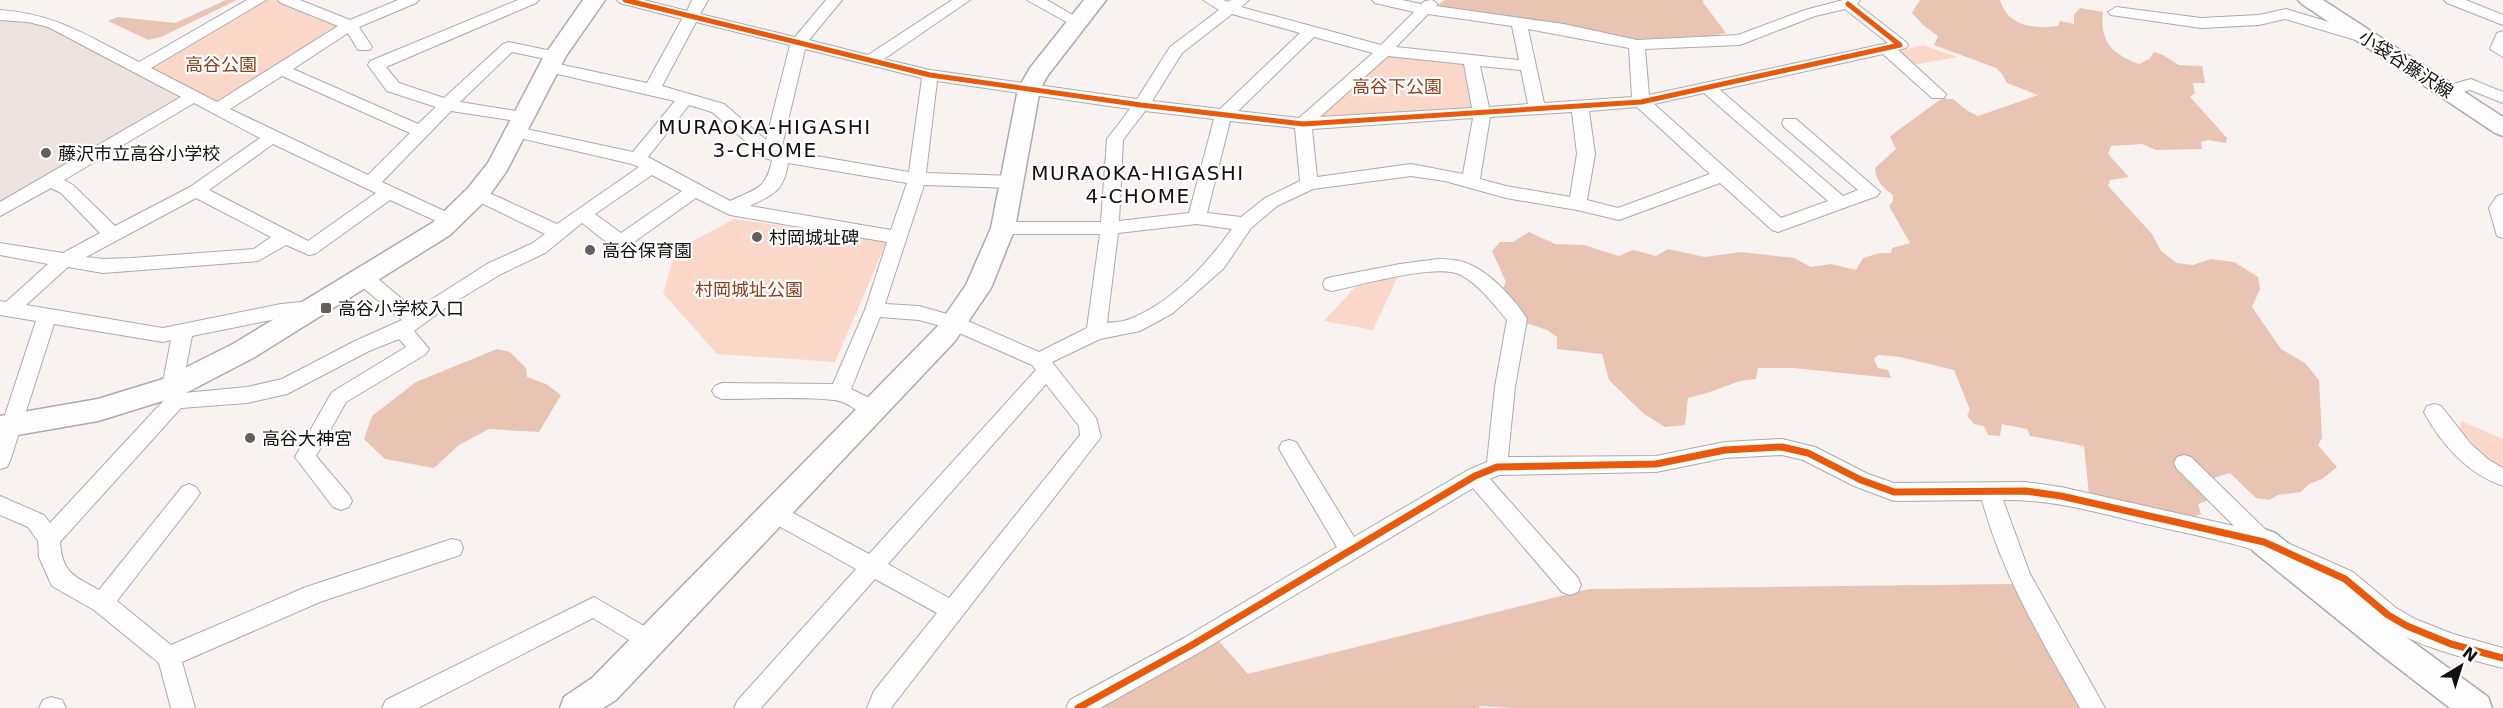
<svg xmlns="http://www.w3.org/2000/svg" width="2503" height="708" viewBox="0 0 2503 708" font-family="'DejaVu Sans','Noto Sans JP',sans-serif">
  <style>
    .built { fill: #eee2de }
    .green { fill: #fad7c8 }
    .forest { fill: #e9c4b3 }
    .lines { fill: none; stroke-linecap: round; stroke-linejoin: round }
    .street-casing { stroke: #aeaaa9; stroke-width: 2 }
    .secondary-casing { stroke: #aeaaa9; stroke-width: 3 }
    .street { fill: #fefdfd; fill-rule: evenodd }
    .secondary { fill: #fefdfd; fill-rule: evenodd }
    .cycleway-far1-casing { stroke: #fff; stroke-width: 8 }
    .cycleway-casing { stroke: #fff; stroke-width: 10 }
    .cycleway-far1 { stroke: #e8590c; stroke-width: 5 }
    .cycleway { stroke: #e8590c; stroke-width: 7 }
    .poi-dot { fill: #635f5e; stroke: #fff; stroke-width: 2 }
    .labels { text-anchor: middle; dominant-baseline: central; stroke-width: 4.5; stroke-linejoin: round; paint-order: stroke }
    .park-label { font-size: 18px; fill: #8b3e17; stroke: #fff }
    .street-label { font-size: 18px; fill: #13100f; stroke: #fff }
    .poi-label { font-size: 18px; fill: #13100f; stroke: #fff; text-anchor: start }
    .neighbourhood-label { font-size: 20px; letter-spacing: 1.5px; fill: #13100f; stroke: #fff }
  </style>
  <rect width="100%" height="100%" fill="#f8f3f1"/>
  <!-- built -->
  <polygon class="built" points="0,19 22,21 49,27 183,99 0,207"/>
  <!-- green -->
  <g class="green">
    <polygon points="265,0 276,0 337,25 337,29 216,104 152,68 154,65"/>
    <polygon points="1923,45 1957,57 1913,65 1901,55 1901,51"/>
    <polygon points="1388,56 1467,63 1475,111 1318,119"/>
    <polygon points="734,219 887,241 835,362 717,354 663,293 676,250"/>
    <polygon points="1399,274 1373,330 1324,321 1358,284"/>
    <polygon points="2461,421 2503,439 2503,468 2480,453 2460,430"/>
  </g>
  <!-- forest -->
  <g class="forest">
    <polygon points="226,0 237,0 161,37 148,40 108,21 118,17 175,23"/>
    <polygon points="1445,0 1705,0 1702,1 1726,33 1689,40 1630,40 1439,8 1440,3"/>
    <path d="M 1920,0 L 2000,0 C 2008,27 2034,29 2058,26 L 2060,21 L 2074,24 L 2074,15 L 2080,8 L 2103,12 C 2099,41 2113,55 2139,64 L 2149,59 L 2154,52 L 2163,55 L 2179,65 L 2202,66 L 2205,83 L 2193,83 L 2195,93 L 2190,97 L 2227,138 L 2226,143 L 2208,140 L 2201,142 L 2202,149 L 2156,150 L 2142,144 L 2111,146 L 2108,154 L 2129,177 L 2110,180 L 2108,186 L 2152,234 L 2161,251 L 2177,263 L 2193,265 L 2211,259 L 2234,262 L 2258,277 L 2260,289 L 2252,307 L 2281,349 L 2305,363 L 2319,380 L 2322,438 L 2318,445 L 2337,467 L 2322,479 L 2309,484 L 2301,492 L 2278,495 L 2269,500 L 2256,498 L 2230,473 L 2214,478 L 2211,499 L 2198,504 L 2201,514 L 2194,517 L 2089,495 L 2084,446 L 2030,436 L 2027,429 L 2002,424 L 2000,436 L 1988,435 L 1984,426 L 1974,424 L 1967,416 L 1970,410 L 1954,370 L 1900,357 L 1878,355 L 1874,359 L 1878,368 L 1888,370 L 1891,378 L 1793,368 L 1758,368 L 1756,379 L 1740,381 L 1707,393 L 1688,398 L 1685,425 L 1665,427 L 1644,414 L 1609,380 L 1602,354 L 1557,349 L 1557,337 L 1547,330 L 1523,322 L 1502,291 L 1506,282 L 1492,251 L 1500,242 L 1513,242 L 1529,232 L 1555,244 L 1584,245 L 1619,256 L 1633,250 L 1656,256 L 1668,249 L 1705,257 L 1741,252 L 1794,258 L 1811,267 L 1831,264 L 1856,270 L 1863,258 L 1880,253 L 1891,253 L 1892,248 L 1910,243 L 1889,206 L 1893,201 L 1893,195 C 1883,187 1876,182 1875,168 L 1896,149 L 1890,137 L 1893,134 L 1941,99 L 1953,99 L 1968,111 L 1978,116 L 2038,95 L 2007,83 L 2002,74 L 1996,68 L 1934,45 L 1938,36 L 1923,25 L 1912,13 Z"/>
    <polygon points="497,349 510,352 526,368 527,377 546,384 561,395 539,432 489,429 459,445 434,468 385,459 364,439 372,416 416,382"/>
    <polygon points="2012,584 2080,708 1514,708 1480,706 1479,708 1095,708 1217,639 1248,674 1589,589"/>
  </g>
  <g class="lines">
    <!-- street casing -->
    <g class="street-casing">
      <g id="street">
        <path d="M 247,0 L 266,0 L 151,68 L 217,102 L 338,26 L 281,3 L 278,0 L 300,0 L 350,20 L 398,0 L 419,0 L 416,3 L 359,27 L 372,47 L 370,50 L 358,50 L 348,33 L 293,69 L 418,124 L 436,107 L 387,91 L 368,65 L 370,61 L 518,0 L 539,0 L 536,3 L 386,67 L 399,83 L 444,98 L 503,44 L 509,42 L 561,53 L 563,56 L 555,61 L 512,52 L 460,102 L 529,113 L 531,117 L 529,121 L 523,122 L 451,111 L 382,182 L 457,217 L 460,221 L 457,225 L 451,227 L 445,225 L 390,200 L 315,254 L 309,255 L 286,245 L 258,261 L 103,273 L 68,267 L 26,305 L 163,328 L 281,304 L 312,301 L 319,303 L 321,308 L 319,313 L 281,318 L 192,336 L 182,387 L 184,393 L 247,387 L 282,379 L 355,341 L 402,320 L 356,282 L 354,277 L 356,272 L 363,270 L 370,272 L 415,310 L 487,264 L 533,243 L 545,234 L 471,198 L 468,194 L 471,190 L 483,190 L 557,224 L 639,167 L 632,164 L 511,136 L 509,132 L 511,128 L 517,127 L 633,152 L 675,101 L 549,72 L 541,67 L 549,62 L 647,83 L 682,19 L 620,3 L 617,0 L 644,0 L 687,11 L 692,0 L 708,0 L 700,14 L 795,37 L 826,0 L 842,0 L 809,40 L 868,55 L 952,0 L 970,0 L 884,59 L 930,70 L 1137,99 L 1170,47 L 1219,10 L 1203,0 L 1223,0 L 1228,2 L 1231,0 L 1249,0 L 1241,7 L 1381,45 L 1414,12 L 1375,3 L 1372,0 L 1402,0 L 1421,4 L 1425,1 L 1432,0 L 1438,4 L 1436,6 L 1564,24 L 1637,40 L 1738,35 L 1805,10 L 1843,0 L 1860,0 L 1857,4 L 1906,42 L 1908,45 L 1906,48 L 1898,50 L 1946,94 L 1944,98 L 1932,98 L 1883,54 L 1720,90 L 1843,196 L 1858,190 L 1784,127 L 1782,123 L 1784,119 L 1796,119 L 1880,192 L 1877,196 L 1778,232 L 1772,230 L 1720,183 L 1619,220 L 1577,210 L 1506,198 L 1445,181 L 1411,176 L 1313,189 L 1277,206 L 1251,228 L 1224,268 L 1173,313 L 1140,331 L 1100,339 L 1052,362 L 1096,418 L 1101,437 L 891,708 L 867,708 L 874,691 L 937,613 L 875,579 L 761,708 L 734,708 L 738,700 L 856,569 L 768,520 L 765,514 L 768,508 L 776,505 L 784,508 L 869,554 L 1036,370 L 1032,365 L 948,328 L 919,320 L 880,317 L 851,389 L 881,404 L 884,410 L 881,416 C 863,421 851,401 834,400 C 798,396 759,399 722,399 L 715,396 L 712,391 L 715,386 L 722,383 L 833,384 L 865,310 L 887,242 L 730,215 L 696,198 L 627,247 C 612,251 595,232 582,223 L 545,253 L 501,274 L 448,306 L 414,331 L 429,349 L 426,354 L 346,402 L 316,456 L 349,495 L 352,501 L 349,507 L 341,510 L 333,507 L 295,457 L 332,392 L 406,347 L 399,339 L 369,351 L 287,394 L 247,403 L 181,408 L 60,542 C 62,573 74,576 99,590 L 182,487 L 189,484 L 196,487 L 200,493 L 196,499 L 117,601 L 171,645 L 306,587 L 452,539 L 460,541 L 463,548 L 460,555 L 320,602 L 182,662 L 195,708 L 171,708 L 159,663 L 94,610 L 52,586 L 39,557 L 38,541 L 28,527 L 0,515 L 0,496 L 44,515 L 50,523 L 165,399 L 162,387 L 171,340 L 163,342 L 54,324 L 10,461 L 7,467 L 0,469 L 0,430 L 36,321 L 0,315 L 0,301 L 6,302 L 48,264 L 0,255 L 0,243 L 63,253 L 100,233 L 61,193 L 51,188 L 0,216 L 0,202 L 181,97 L 48,27 L 28,22 L 0,20 L 0,10 C 57,14 89,37 139,62 ZM 1845,9 L 1888,43 L 1649,95 L 1645,49 L 1740,45 L 1815,16 ZM 1232,14 L 1300,33 L 1220,109 L 1152,101 L 1182,53 ZM 1428,14 L 1512,26 L 1519,60 L 1396,47 ZM 696,22 L 790,45 L 766,140 L 724,104 L 662,86 ZM 1528,29 L 1629,48 L 1632,97 L 1544,103 ZM 1314,37 L 1373,53 L 1299,118 L 1238,111 ZM 805,49 L 922,78 L 909,172 L 781,150 ZM 1388,56 L 1464,64 L 1472,108 L 1320,117 ZM 1480,66 L 1521,70 L 1528,104 L 1489,107 ZM 282,76 L 410,133 L 368,175 L 230,109 ZM 937,81 L 1130,109 L 1107,139 L 1101,222 L 1003,222 L 997,224 L 994,228 L 997,232 L 1003,234 L 1100,234 L 1087,328 L 1039,352 L 961,318 L 919,306 L 885,304 L 924,185 L 1013,188 L 1019,186 L 1022,182 L 1019,178 L 1013,176 L 926,173 ZM 1704,93 L 1828,201 L 1781,218 L 1654,104 ZM 194,103 L 260,138 L 190,187 L 115,226 L 73,185 L 64,180 ZM 689,105 L 712,112 L 765,158 L 772,160 C 766,190 756,188 730,201 L 648,157 ZM 1637,107 L 1710,174 L 1618,208 L 1587,200 L 1595,154 L 1589,111 ZM 1145,111 L 1214,119 L 1189,213 L 1119,221 L 1123,140 ZM 1572,112 L 1577,154 L 1570,197 L 1506,186 L 1480,179 L 1490,117 ZM 1473,118 L 1463,174 L 1411,164 L 1317,177 L 1312,129 ZM 1230,121 L 1295,128 L 1300,181 L 1265,198 L 1241,217 L 1207,213 ZM 273,144 L 376,193 L 308,241 L 209,190 ZM 788,163 L 907,183 L 891,230 L 750,206 C 774,194 784,191 788,163 ZM 652,175 L 682,191 L 621,233 L 595,214 ZM 196,198 L 271,237 L 254,249 L 132,258 L 103,259 L 86,257 ZM 1197,224 L 1232,229 C 1207,264 1172,302 1130,319 C 1123,322 1114,322 1107,323 L 1118,233 ZM 1046,384 L 1079,426 L 1080,435 L 949,598 L 888,564 Z"/>
        <polygon points="1027,0 1047,0 1085,22 1082,25 1072,25"/>
        <polygon points="2444,0 2466,0 2503,15 2503,25 2447,3"/>
        <polygon points="2116,7 2201,18 2259,15 2286,9 2375,36 2377,39 2369,44 2285,19 2259,25 2201,28 2111,15 2108,12"/>
        <polygon points="2503,31 2503,57 2490,49 2497,33"/>
        <polygon points="2471,79 2503,92 2503,103 2470,90 2448,96 2442,95 2440,91 2442,87"/>
        <polygon points="2503,194 2503,238 2497,236 2489,208 2497,196"/>
        <path d="M 1438,259 C 1449,259 1461,260 1471,265 C 1492,275 1515,299 1527,319 L 1515,387 L 1508,457 L 1656,456 L 1725,442 L 1782,439 L 1815,447 L 1868,474 L 1894,483 L 2026,482 L 2061,487 L 2234,526 L 2177,469 L 2174,463 L 2177,457 L 2184,455 L 2191,457 L 2272,536 L 2353,572 L 2396,608 L 2415,619 L 2453,634 L 2503,648 L 2503,668 C 2462,657 2416,647 2380,622 C 2359,607 2343,588 2319,576 C 2265,547 2205,538 2146,524 C 2099,513 2052,499 2003,500 L 2030,574 L 2105,708 L 2080,708 C 2042,641 2002,575 1982,500 L 1894,501 L 1854,486 L 1803,460 L 1782,455 L 1725,458 L 1656,472 L 1499,475 L 1490,479 L 1578,578 L 1581,585 L 1578,592 L 1570,595 L 1562,592 L 1473,488 L 1200,652 L 1100,708 L 1066,708 L 1070,700 L 1184,638 L 1337,547 L 1282,454 L 1279,448 L 1282,442 L 1289,440 L 1296,442 L 1354,537 L 1468,470 L 1487,462 L 1495,387 L 1507,320 C 1494,305 1476,280 1456,273 C 1430,265 1360,285 1332,291 L 1325,289 L 1323,284 L 1325,279 L 1332,277 L 1400,264 Z"/>
        <path d="M 2434,404 L 2441,406 L 2471,444 L 2489,460 L 2503,468 L 2503,486 C 2468,474 2441,444 2424,412 L 2427,406 Z"/>
        <polygon points="594,597 658,634 661,641 658,648 650,651 642,648 593,618 418,708 382,708 386,700"/>
        <polygon points="51,697 62,700 66,708 39,708 43,700"/>
      </g>
    </g>
    <!-- secondary casing -->
    <g class="secondary-casing">
      <g id="secondary">
        <polygon points="583,0 605,0 566,56 506,172 486,200 450,235 253,358 182,395 98,421 0,438 0,416 98,399 163,379 233,344 432,223 468,188 488,163 544,56"/>
        <polygon points="1084,0 1106,0 1048,75 1040,89 1015,228 991,288 955,341 616,700 603,708 560,708 564,697 592,678 937,327 966,285 991,228 1018,89 1030,68"/>
        <polygon points="2298,0 2323,0 2503,117 2503,136 2495,133 2302,4"/>
        <polygon points="2264,529 2275,533 2402,634 2488,697 2492,708 2450,708 2380,654 2253,551 2249,542 2253,533"/>
      </g>
    </g>
    <!-- street -->
    <use href="#street" class="street"/>
    <!-- secondary -->
    <use href="#secondary" class="secondary"/>
    <!-- cycleway-far1 casing -->
    <g class="cycleway-far1-casing">
      <polyline id="cycleway-far1" points="625,0 930,75 1141,105 1303,124 1641,102 1900,45 1848,4"/>
    </g>
    <!-- cycleway casing -->
    <g class="cycleway-casing">
      <polyline id="cycleway" points="1078,708 1192,645 1475,476 1497,467 1656,464 1725,450 1782,447 1808,453 1861,480 1894,492 2026,491 2061,496 2264,542 2345,579 2388,615 2407,626 2451,644 2503,658"/>
    </g>
    <!-- cycleway-far1 -->
    <use href="#cycleway-far1" class="cycleway-far1"/>
    <!-- cycleway -->
    <use href="#cycleway" class="cycleway"/>
  </g>
  <!-- markers -->
  <g class="poi-dot">
    <circle cx="46" cy="153" r="6"/>
    <circle cx="757" cy="237" r="6"/>
    <circle cx="590" cy="250" r="6"/>
    <rect x="320" y="302" width="12" height="12" rx="3"/>
    <circle cx="250" cy="438" r="6"/>
  </g>
  <g class="labels">
    <!-- park labels -->
    <g class="park-label">
      <text x="221" y="64">高谷公園</text>
      <text x="1397" y="86">高谷下公園</text>
      <text x="749" y="289">村岡城址公園</text>
    </g>
    <!-- street labels -->
    <g class="street-label">
      <text transform="translate(2406 64) rotate(33)">小袋谷藤沢線</text>
    </g>
    <!-- poi labels -->
    <g class="poi-label">
      <text x="58" y="153">藤沢市立高谷小学校</text>
      <text x="769" y="237">村岡城址碑</text>
      <text x="602" y="250">高谷保育園</text>
      <text x="338" y="308">高谷小学校入口</text>
      <text x="262" y="438">高谷大神宮</text>
    </g>
    <!-- neighbourhood labels -->
    <g class="neighbourhood-label">
      <text x="765" y="127">MURAOKA-HIGASHI<tspan x="765" dy="23">3-CHOME</tspan></text>
      <text x="1138" y="173">MURAOKA-HIGASHI<tspan x="1138" dy="23">4-CHOME</tspan></text>
    </g>
  </g>
  <!-- north arrow -->
  <g transform="translate(2461 666) rotate(38)" stroke="#ffffff" stroke-width="4.5" paint-order="stroke">
  <path d="M0-4.5L10 22L0 15L-10 22Z" fill="#13100f"/>
  <text y="-9" font-size="16" font-weight="bold" text-anchor="middle" fill="#13100f">N</text>
  </g>
</svg>
